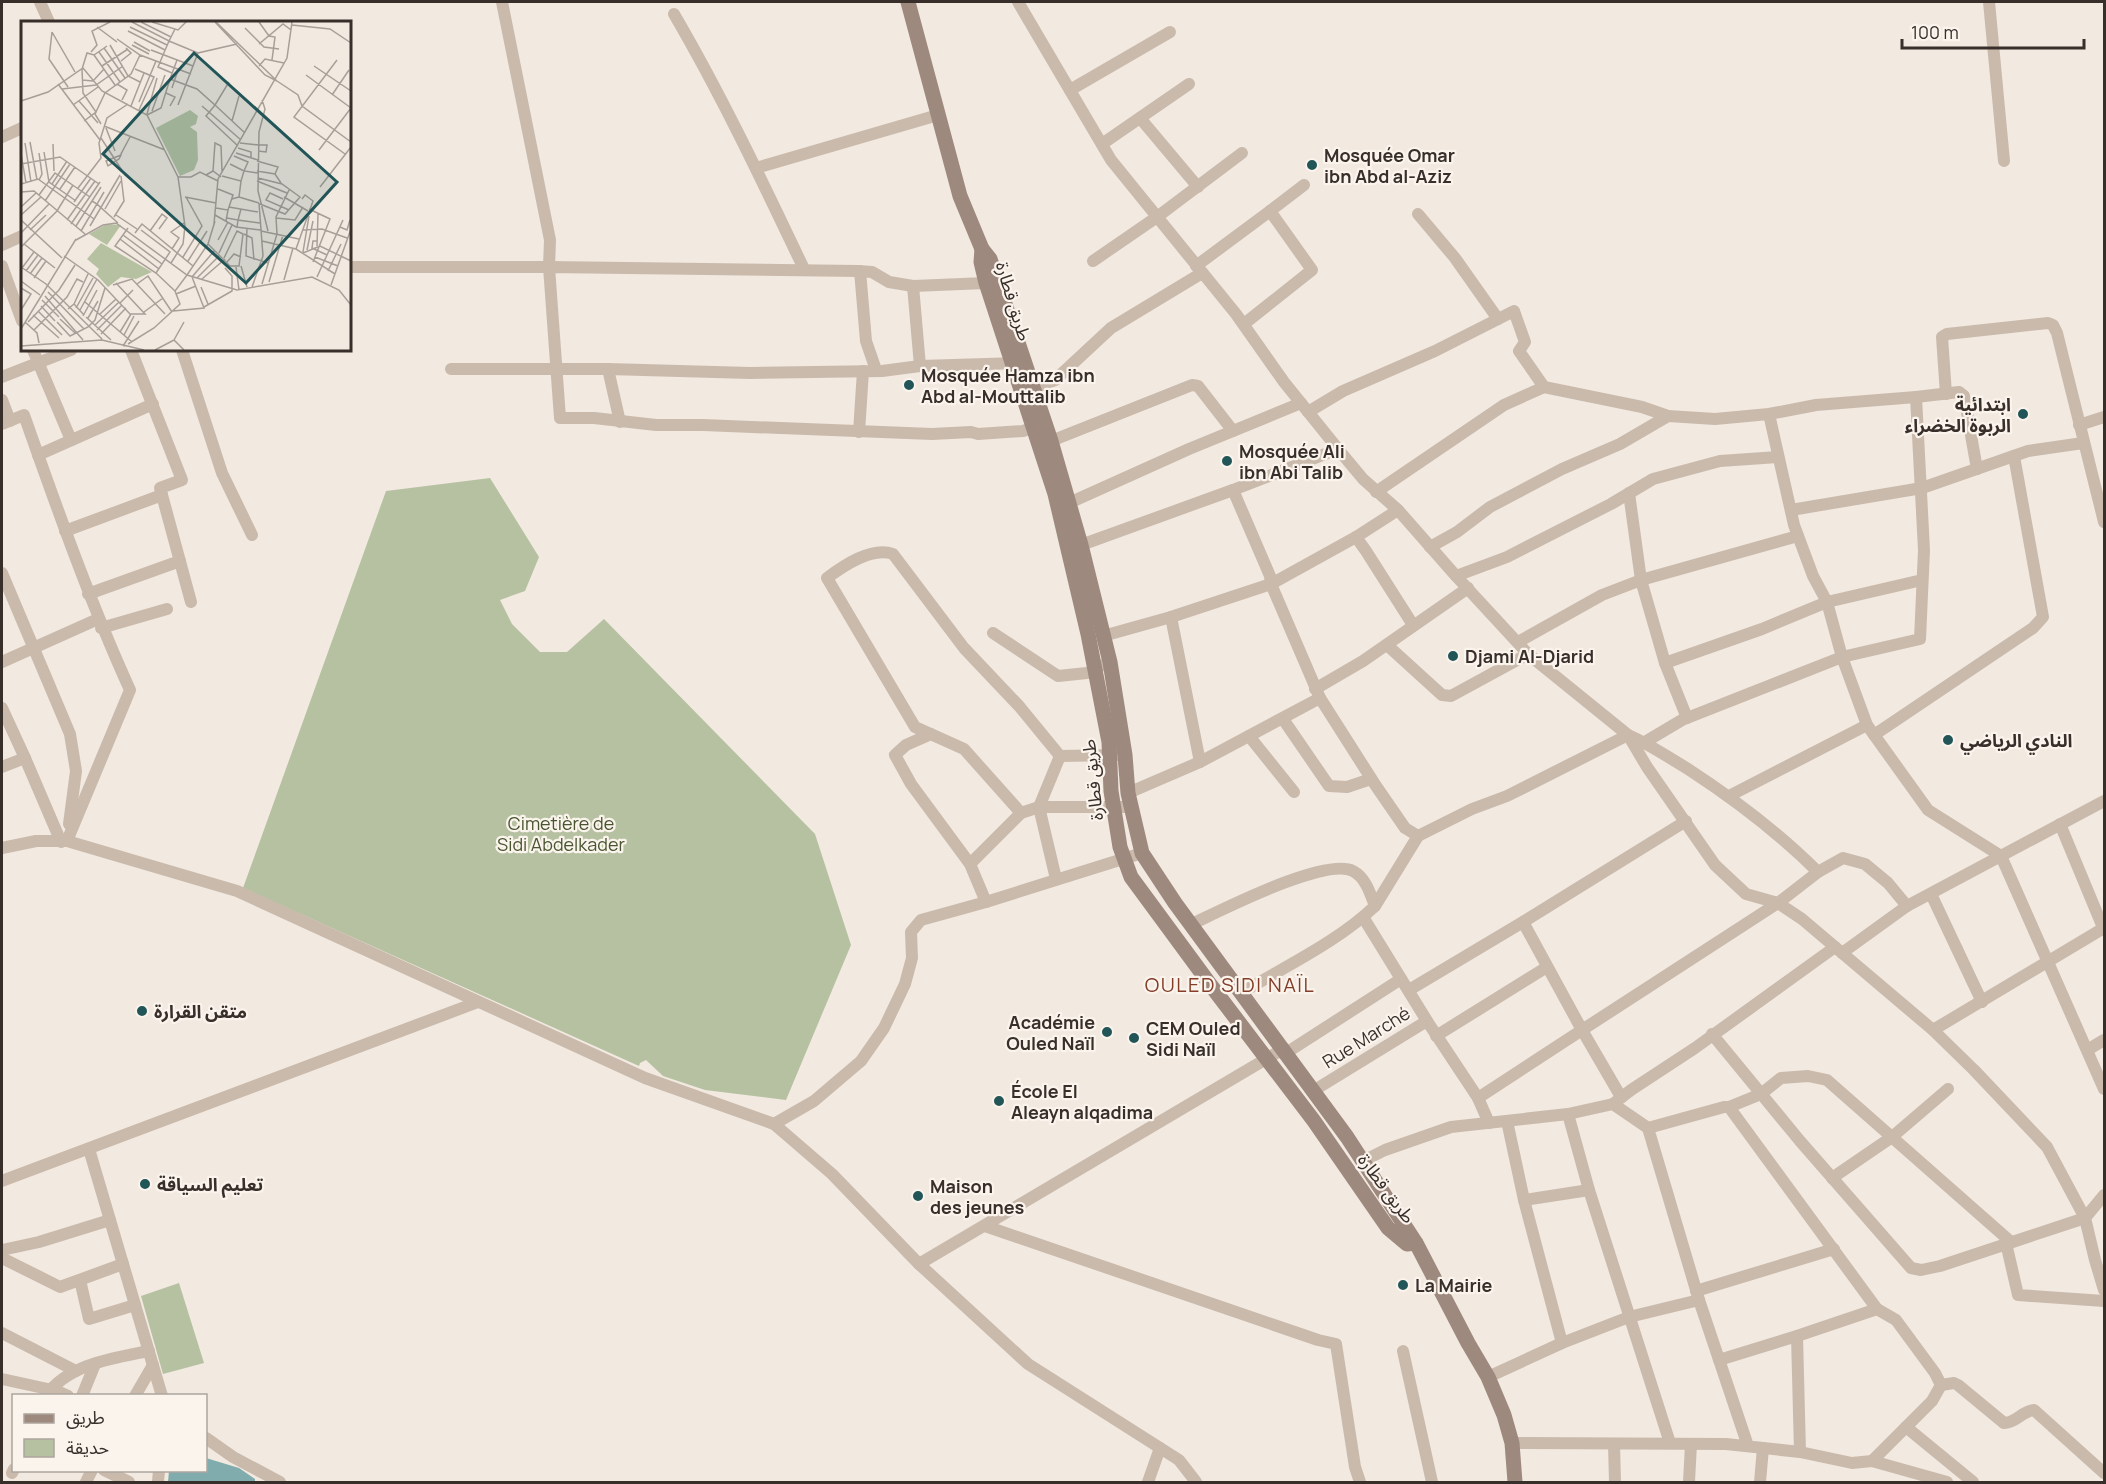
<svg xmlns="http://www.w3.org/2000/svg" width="2106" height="1484" viewBox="0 0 2106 1484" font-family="Manrope,'Noto Sans Arabic',sans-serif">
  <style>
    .green { fill: #b6c1a1 }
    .water { fill: #81acae }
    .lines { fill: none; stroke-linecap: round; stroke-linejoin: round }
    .street { stroke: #cabaac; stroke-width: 12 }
    .secondary { stroke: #9e897e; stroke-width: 15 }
    .poi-dot { fill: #225558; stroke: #faf4ed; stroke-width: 2 }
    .labels { text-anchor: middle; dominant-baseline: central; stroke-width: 4.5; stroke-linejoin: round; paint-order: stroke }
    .poi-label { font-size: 18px; font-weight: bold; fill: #382f2b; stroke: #faf4ed; text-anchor: start }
    .street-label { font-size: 18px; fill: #382f2b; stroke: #faf4ed }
    .park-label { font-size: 18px; fill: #485530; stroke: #faf4ed }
    .neighbourhood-label { font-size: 20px; letter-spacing: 1.5px; fill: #833d28; stroke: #faf4ed }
    .inset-road { fill: none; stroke: #a89f98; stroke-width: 1.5 }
    .view { fill: #225558; fill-opacity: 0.15; stroke: #225558; stroke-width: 3 }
    .inset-edge { fill: none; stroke: #382f2b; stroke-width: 3 }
  </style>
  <rect width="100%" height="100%" fill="#f2e9e0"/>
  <!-- green -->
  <g class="green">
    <polygon points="490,478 539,557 525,591 500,600 512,624 540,652 567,652 604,619 815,834 851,945 786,1100 705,1090 663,1076 646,1060 640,1063 639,1066 243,888 386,491"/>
    <polygon points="179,1283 204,1363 163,1374 141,1296"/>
  </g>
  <!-- water -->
  <polygon class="water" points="206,1458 239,1468 255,1479 255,1482 168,1482 169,1471 206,1470"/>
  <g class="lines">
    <!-- street -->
    <g class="street">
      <polyline points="40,2 49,22"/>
      <path d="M 1018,2 L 1111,160 L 1236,314 L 1284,382 L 1338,449 L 1363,479 L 1398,510 L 1456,576 L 1528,654 L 1628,735 C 1649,744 1668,757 1688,769 C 1734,799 1779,833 1818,872"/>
      <polyline points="1989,2 2004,161"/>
      <path d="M 674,14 C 722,96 763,183 804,269"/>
      <polyline points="1070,90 1170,32"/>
      <polyline points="1140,118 1198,187"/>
      <polyline points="2,137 22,128"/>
      <polyline points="1102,144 1189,84"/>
      <polyline points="756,168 938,115"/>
      <polyline points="1270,211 1304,185"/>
      <polyline points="1418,214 1455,258 1498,319"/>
      <polyline points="2,245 22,236"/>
      <polyline points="1093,261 1157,217 1242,153"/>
      <polyline points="2,266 22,321"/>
      <polyline points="1196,266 1270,211 1312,270 1244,324"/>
      <polyline points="350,267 549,267 550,240 502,2"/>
      <polyline points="860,271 866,341 876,370"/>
      <polyline points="994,279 986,283 913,286 889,282 872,272 858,271 549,267 560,418 594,418 656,425 703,425 932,434 971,432 978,434 1023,431 1041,425"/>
      <polyline points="913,286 920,366"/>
      <polyline points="33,350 71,440"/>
      <polyline points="131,350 182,480 160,488 162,495"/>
      <polyline points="182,350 222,473 252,535"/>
      <polyline points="451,369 608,369 750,373 882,371 920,366 1020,363"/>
      <polyline points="608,369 620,422"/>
      <polyline points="2,377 71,350"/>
      <polyline points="1033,388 1055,380 1111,328 1202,273"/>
      <polyline points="1946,394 1942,337 1947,334 2048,323 2053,325 2057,333 2104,522"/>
      <polyline points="1916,397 1959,392 1964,396 1977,469"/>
      <polyline points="2,400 10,421"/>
      <polyline points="1308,412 1343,391 1435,351 1514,311 1525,342 1519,351 1544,387"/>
      <polyline points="1769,414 1794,525 1813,576 1827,602 1842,657 1867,725 1928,810 2001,856 2104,1089"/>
      <path d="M 2,424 L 24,415 C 57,508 89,600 130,690 L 67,841"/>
      <polyline points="2079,425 2104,417"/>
      <polyline points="859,432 863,371"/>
      <polyline points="1051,441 1192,385 1198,386 1233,431"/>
      <polyline points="38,455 153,404"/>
      <polyline points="1233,490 1338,449"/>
      <polyline points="1376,492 1504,405 1544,387 1642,407 1668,416"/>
      <polyline points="1069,503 1189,449 1301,403"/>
      <polyline points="1791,510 1922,488 2028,451 2083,443"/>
      <polyline points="65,531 162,495 191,602"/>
      <polyline points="1798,536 1641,580 1665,663 1762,629 1827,602 1922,580"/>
      <polyline points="1356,537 1366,551 1413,625"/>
      <polyline points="1081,545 1233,490 1270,576 1271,584 1356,537 1398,510"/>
      <polyline points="1430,547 1457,532 1490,507 1562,469 1620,444 1668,416 1715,419 1769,414 1816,405 1916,397 1924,550 1920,639 1842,657 1682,720 1645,742"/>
      <polyline points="2,573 70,734 76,771 69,824"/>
      <polyline points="1456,576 1507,557 1611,504 1653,479 1720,461 1778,457"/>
      <polyline points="88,594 180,561"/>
      <polyline points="1171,617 1200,762"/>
      <polyline points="101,628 167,609"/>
      <polyline points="993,633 1058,676 1087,673 1103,665"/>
      <polyline points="1103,636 1171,617 1271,584 1320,698"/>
      <polyline points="1518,642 1602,595 1641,580 1629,493"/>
      <polyline points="1387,645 1442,695 1451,696 1528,654"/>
      <polyline points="2,662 98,619"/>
      <polyline points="1665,663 1687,718"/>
      <polyline points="1315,689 1363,661 1468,588"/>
      <polyline points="2,708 25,758 61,842"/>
      <polyline points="1283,719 1329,786 1347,787 1371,779"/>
      <polyline points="931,734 906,745 895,755 911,784 970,864"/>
      <polyline points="1628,735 1647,767 1715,865 1746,894 1778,903 1802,919 1933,1030 1974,1070 2047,1147 2085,1218 2095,1260 2104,1290"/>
      <polyline points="1874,735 2033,628 2043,617 2014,456"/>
      <polyline points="1249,736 1294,792"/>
      <polyline points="2,767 25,758"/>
      <polyline points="1128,793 1200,762 1320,698 1376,786 1405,828 1418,836 1375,906"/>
      <polyline points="1729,796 1867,725"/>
      <path d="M 1021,813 L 964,749 L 915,727 L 827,578 C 843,566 872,546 893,554 L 964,648 L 1019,706 L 1060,756 L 1118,755"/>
      <polyline points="2060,824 2104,930"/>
      <polyline points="1418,836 1472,809 1507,796 1628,735"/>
      <polyline points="2,848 36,841 67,841 237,891 645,1078 774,1124 832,1174 919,1264 1028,1364 1179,1460 1196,1482"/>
      <polyline points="1056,879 1039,807 1060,756"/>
      <polyline points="1931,894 1982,1002"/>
      <polyline points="986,902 970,864 1021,813 1039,807 1130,807"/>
      <polyline points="1363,917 1427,1021"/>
      <polyline points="1523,922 1582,1030 1778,903 1818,872 1843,858 1865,864 1888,883 1907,906"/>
      <path d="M 1192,924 C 1222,910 1325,857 1353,871 C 1366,878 1370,893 1375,906 C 1339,941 1284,967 1241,993"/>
      <polyline points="1842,953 1907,906 2104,801"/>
      <polyline points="1409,990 1523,922 1686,821"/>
      <polyline points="1933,1030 2104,928"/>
      <polyline points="1712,1034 1800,1141 1911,1268 1921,1270 1940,1266 2085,1218 2104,1195"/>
      <polyline points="1436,1036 1547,967"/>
      <polyline points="2089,1049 2104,1040"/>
      <polyline points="1286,1053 1401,979"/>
      <polyline points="1313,1091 1427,1021 1478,1098 1489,1123"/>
      <polyline points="1478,1098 1582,1030 1621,1097"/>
      <polyline points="1613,1104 1648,1128"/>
      <polyline points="1729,1107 1761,1094 1781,1078 1808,1076 1827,1080 2011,1242"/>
      <polyline points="1568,1114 1589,1190 1670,1443"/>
      <polyline points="1507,1121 1524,1200 1562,1343"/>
      <polyline points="774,1124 814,1101 861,1061 884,1028 905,984 912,958 911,932 921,920 986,902 1142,853"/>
      <polyline points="89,1149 162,1396"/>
      <polyline points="1363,1161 1385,1150 1451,1127 1568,1114 1613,1104 1631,1090 1695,1048 1835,947"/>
      <polyline points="1832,1178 1892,1137 1948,1089"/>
      <polyline points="2,1181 478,1002"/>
      <polyline points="1524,1200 1589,1190"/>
      <polyline points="985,1226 1318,1340 1336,1344 1355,1467 1360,1482"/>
      <polyline points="2006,1243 2018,1295 2104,1301"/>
      <polyline points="2,1250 39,1242 110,1220"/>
      <polyline points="2,1258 60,1287 123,1264"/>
      <polyline points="919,1264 1283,1049"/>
      <polyline points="80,1280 89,1319 135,1305"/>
      <polyline points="1696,1291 1834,1249"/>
      <polyline points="2,1333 76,1371"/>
      <polyline points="1403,1351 1432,1482"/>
      <polyline points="1719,1360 1797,1336"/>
      <polyline points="1488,1377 1562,1343 1629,1317 1699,1300"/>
      <polyline points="2,1379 57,1391 68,1396"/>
      <path d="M 1941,1385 L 1954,1383 L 1958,1385 L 2004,1423 C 2016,1423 2022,1411 2034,1410 L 2104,1473"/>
      <path d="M 46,1396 C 68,1364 114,1358 149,1351"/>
      <polyline points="82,1396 95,1364"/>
      <polyline points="135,1396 153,1365"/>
      <polyline points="1906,1427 1973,1482"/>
      <polyline points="206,1438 233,1457 280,1482"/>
      <polyline points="1512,1443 1726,1444 1800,1452 1852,1463 1872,1461 1932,1401 1941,1385 1935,1373 1896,1320 1877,1309 1729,1107 1724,1107 1648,1128 1699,1300 1748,1446"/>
      <polyline points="1614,1444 1615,1482"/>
      <polyline points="1800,1452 1797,1336 1877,1309"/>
      <polyline points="1872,1461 1947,1482"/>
      <polyline points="104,1470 129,1482"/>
      <polyline points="12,1473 14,1469"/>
      <polyline points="86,1482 92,1470"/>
      <polyline points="158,1482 159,1470"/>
      <polyline points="1148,1482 1160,1448"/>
      <polyline points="1689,1482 1691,1444"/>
      <polyline points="1760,1482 1763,1448"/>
    </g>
    <!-- secondary -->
    <g class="secondary">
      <polyline points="908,2 960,196 982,249 990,259 1051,441 1081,545 1110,662 1125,755 1128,793 1142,853 1175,903 1347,1137 1416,1243 1468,1343 1488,1377 1504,1415 1512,1443 1515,1482"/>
      <polyline points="982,249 981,262 986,283 1055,494 1088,634 1109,742 1111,791 1120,847 1131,877 1209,983 1314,1121 1388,1228 1407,1244 1416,1243"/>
    </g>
  </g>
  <!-- markers -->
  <g class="poi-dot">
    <circle cx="1312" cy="165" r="6"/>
    <circle cx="909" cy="385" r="6"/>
    <circle cx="2023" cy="414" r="6"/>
    <circle cx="1227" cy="461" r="6"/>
    <circle cx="1453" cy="656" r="6"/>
    <circle cx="1948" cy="740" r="6"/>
    <circle cx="142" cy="1011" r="6"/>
    <circle cx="1107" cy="1032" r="6"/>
    <circle cx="1134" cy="1038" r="6"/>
    <circle cx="999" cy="1101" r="6"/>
    <circle cx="145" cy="1184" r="6"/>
    <circle cx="918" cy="1196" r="6"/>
    <circle cx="1403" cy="1285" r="6"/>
  </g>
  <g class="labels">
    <!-- poi labels -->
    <g class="poi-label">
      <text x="1324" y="155">Mosquée Omar<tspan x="1324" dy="21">ibn Abd al-Aziz</tspan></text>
      <text x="921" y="375">Mosquée Hamza ibn<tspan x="921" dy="21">Abd al-Mouttalib</tspan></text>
      <text x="2011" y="404" text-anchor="end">ابتدائية<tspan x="2011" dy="21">الربوة الخضراء</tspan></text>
      <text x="1239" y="451">Mosquée Ali<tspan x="1239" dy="21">ibn Abi Talib</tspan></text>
      <text x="1465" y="656">Djami Al-Djarid</text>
      <text x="1960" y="740">النادي الرياضي</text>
      <text x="154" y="1011">متقن القرارة</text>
      <text x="1095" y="1022" text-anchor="end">Académie<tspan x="1095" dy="21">Ouled Naïl</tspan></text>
      <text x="1146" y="1028">CEM Ouled<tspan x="1146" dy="21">Sidi Naïl</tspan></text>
      <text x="1011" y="1091">École El<tspan x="1011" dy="21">Aleayn alqadima</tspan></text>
      <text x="157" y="1184">تعليم السياقة</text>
      <text x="930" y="1186">Maison<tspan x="930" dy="21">des jeunes</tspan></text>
      <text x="1415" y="1285">La Mairie</text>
    </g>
    <!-- street labels -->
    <g class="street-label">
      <text transform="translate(1014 301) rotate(73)">طريق قطارة</text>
      <text transform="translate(1092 780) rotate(-96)">طريق قطارة</text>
      <text transform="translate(1366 1037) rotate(-32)">Rue Marché</text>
      <text transform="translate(1387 1188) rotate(53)">طريق قطارة</text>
    </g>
    <!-- park labels -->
    <g class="park-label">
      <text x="561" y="823">Cimetière de<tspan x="561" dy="21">Sidi Abdelkader</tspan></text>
    </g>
    <!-- neighbourhood labels -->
    <g class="neighbourhood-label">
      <text x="1230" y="984">OULED SIDI NAÏL</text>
    </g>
  </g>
  <!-- overview -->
  <g transform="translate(21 21)">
    <rect width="330" height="330" fill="#f2e9e0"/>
    <path d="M 169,89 L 177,95 L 175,103 L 169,106 L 176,111 L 177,139 L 173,149 L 159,155 L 135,107 ZM 86,203 L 100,204 L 86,224 L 68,213 ZM 80,222 L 131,251 L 115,258 L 100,256 L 87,266 L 75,253 L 78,248 L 66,238 Z" fill="#b6c1a1"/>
    <path class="inset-road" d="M 111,1 L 148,20 L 154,8M 120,1 L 150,16M 131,1 L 157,9 L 165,1M 194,1 L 244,54 L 256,60 L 195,1M 238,1 L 248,15 L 254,16 L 251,39M 271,4 L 309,8 L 330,22M 76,6 L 96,21M 109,6 L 146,24M 224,7 L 243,26 L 258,28M 107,10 L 144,29M 31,11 L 28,38 L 47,66M 31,11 L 54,51M 96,18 L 119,34 L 170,53M 113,21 L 129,30M 238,23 L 262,3 L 270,9M 89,24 L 107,55 L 119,61M 111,24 L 128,33M 83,27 L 104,57M 130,29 L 172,45M 70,31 L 76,24 L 71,10 L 89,1M 78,31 L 99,61M 73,34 L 94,64M 142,34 L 148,20 L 177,32M 142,34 L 137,46 L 151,52M 156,39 L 149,58 L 176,68 L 194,84 L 208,61M 316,39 L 273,96 L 324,133M 100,40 L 110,32 L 105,27M 81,45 L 107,28M 238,45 L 244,38 L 263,42M 293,45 L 330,70M 114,48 L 133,56 L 118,89M 285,54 L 330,87M 61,59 L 72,60 L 83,48M 256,60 L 277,74 L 281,85 L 330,121M 37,63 L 79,119M 96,63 L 106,69 L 101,79M 151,67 L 157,49M 41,68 L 75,64 L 102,45M 145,72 L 154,76 L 149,85M 311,74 L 328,49M 241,79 L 244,88 L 238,111 L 237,170 L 247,210M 0,80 L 27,71 L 62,47 L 81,70 L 126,94 L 157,156 L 164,205 L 162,223 L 150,242M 58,80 L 77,102M 118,81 L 135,40M 52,84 L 77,66M 157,84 L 177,32 L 216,23M 110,85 L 123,52M 181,85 L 220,119M 131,90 L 144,54M 126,93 L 136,57M 126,94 L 140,87 L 149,58M 63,100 L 75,91 L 62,72 L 61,48 L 66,32 L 73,34 L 86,25M 211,100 L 218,75M 80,103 L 74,93 L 84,72 L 110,53 L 119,34M 83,105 L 144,129M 85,107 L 94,130M 80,117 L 104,154 L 119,166M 9,121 L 16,159M 4,122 L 10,161M 219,122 L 238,124M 32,123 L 33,150M 217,125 L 185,95 L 194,84 L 224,112M 217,127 L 230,131 L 230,137M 298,129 L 330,87M 237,130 L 245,131 L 246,124 L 238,124M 23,131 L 28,161 L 55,180M 215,132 L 237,139M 0,133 L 5,162M 100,134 L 85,140 L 87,145 L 98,138 L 100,134 L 100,133 L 109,116M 213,135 L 227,141 L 223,150 L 237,152M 236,140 L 257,146 L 254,153M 0,143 L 39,136 L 78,163M 209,143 L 223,150 L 220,160M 192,150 L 194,122 L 200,125 L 201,150M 236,150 L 254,153 L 260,162M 185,154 L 192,150 L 200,156M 201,155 L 220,160 L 218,176 L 211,178M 157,156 L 170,156 L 179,151 L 197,160M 237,157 L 261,163 L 279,176 L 264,193 L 239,183M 18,159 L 21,153 L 18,132M 236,160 L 266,172M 0,163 L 17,158 L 73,198M 31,163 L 46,140M 299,166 L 330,126M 57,167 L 80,137 L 78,122 L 86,97 L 107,83M 39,168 L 54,146M 197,168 L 212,174 L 207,189M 0,171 L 13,170 L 64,213M 83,171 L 76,183 L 97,202M 18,174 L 34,152 L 69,176M 164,176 L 195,182M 218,176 L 238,182M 263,176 L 287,190M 262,178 L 249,172 L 245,179 L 268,189M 24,180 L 49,143M 53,181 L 70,157M 0,186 L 15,172M 208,186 L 237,191M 195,187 L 207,189 L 205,200M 84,188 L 100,160M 220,188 L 217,199 L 239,202M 288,188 L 309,198 L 292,241M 0,194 L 20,176M 95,194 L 116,208M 194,194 L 215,206 L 240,209M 93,196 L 103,180 L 100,155M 206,197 L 217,199 L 216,206M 255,197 L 274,199 L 282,186M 0,199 L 41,237M 46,199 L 74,160M 50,203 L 79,161M 193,203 L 197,158 L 266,37 L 271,1M 55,205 L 80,166M 69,205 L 99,154M 319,206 L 326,209 L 329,199M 107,207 L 94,225 L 135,252 L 154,270M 226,207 L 225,235 L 247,242M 9,209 L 25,194M 120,209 L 149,231 L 135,252M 281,209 L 301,208 L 326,217M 60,210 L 76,183 L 71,180M 129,210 L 141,193 L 146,197 L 138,208M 240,210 L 278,218M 0,212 L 28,183M 114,212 L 121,203 L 172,245M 223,213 L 231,217 L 233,239M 102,214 L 141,243M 99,218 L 138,248M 55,219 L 82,204 L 95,202 L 166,254 L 216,269 L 291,256 L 318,269 L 330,284M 197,219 L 207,201M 241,220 L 275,228 L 314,253M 296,220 L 292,220 L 291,227 L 306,234M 3,223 L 34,247M 187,223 L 209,245 L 218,245 L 222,213 L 216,210 L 203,237M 296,225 L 297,193M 0,226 L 36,190 L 52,164M 151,228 L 158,217 L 150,211 L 163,202M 275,228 L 292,180 L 284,174 L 281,178M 286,229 L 292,200M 282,231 L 288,195M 198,232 L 211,204M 282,232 L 299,225 L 330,240M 43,235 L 77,259 L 109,293 L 124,293 L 95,262M 162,236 L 181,205 L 165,176M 294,236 L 317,245M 167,240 L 186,210M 206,241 L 213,233 L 220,236M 220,245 L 226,266M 0,246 L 25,263 L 81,318M 215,246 L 218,269M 1,247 L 13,231M 5,250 L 17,234M 307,250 L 320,223M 9,253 L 21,237M 166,254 L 187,223 L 194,200M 296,256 L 322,199M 13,257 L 25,240M 176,257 L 199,234M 181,258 L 204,238M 263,259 L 272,227M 0,260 L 19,274M 248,261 L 262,214M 116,263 L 127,255 L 151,291M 241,263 L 256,213 L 255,196 L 268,169M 92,264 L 111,258 L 144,293M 310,264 L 330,208M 180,266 L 187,283M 231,266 L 242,235 L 238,182M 0,267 L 10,273 L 0,289M 27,271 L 63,308M 155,273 L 175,265M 24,275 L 62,319M 21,279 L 38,296M 64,281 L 111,321M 99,282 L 112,269M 53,283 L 67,253M 20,285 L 34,300M 183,286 L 211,270 L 211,255 L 204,247M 55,287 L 72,257M 47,288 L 53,283 L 63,294M 59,289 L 76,258M 17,290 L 41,314M 152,290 L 183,287 L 171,256 L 194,229M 123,291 L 142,277M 79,293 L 95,278M 12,294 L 38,317M 62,295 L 76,269M 65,296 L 90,319M 67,297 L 77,280M 39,298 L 54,312M 4,301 L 16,312 L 18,322M 7,301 L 38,269 L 54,244M 36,301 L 49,315 L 67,306 L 74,299 L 84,267M 74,304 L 98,281M 0,308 L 55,218M 13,309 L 46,276 L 56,258 L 62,261M 76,309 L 101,284M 99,311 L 110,293M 80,313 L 105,287M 103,314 L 113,295M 153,319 L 163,301M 107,323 L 133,307 L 159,283 L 154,270 L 166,254M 0,325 L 81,319 L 123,329M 102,325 L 118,300M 134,329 L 153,319 L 163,329"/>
    <path class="view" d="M 173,32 L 316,161 L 225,262 L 82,133 Z"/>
    <rect width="330" height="330" class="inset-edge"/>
  </g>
  <!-- border -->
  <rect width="2106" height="1484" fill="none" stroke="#382f2b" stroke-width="6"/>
  <!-- legend -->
  <rect x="12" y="1394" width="195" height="78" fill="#faf4ed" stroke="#aca59f" stroke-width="1.5"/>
  <rect x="24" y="1414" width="30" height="9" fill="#9e897e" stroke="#aca59f" stroke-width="1.5"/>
  <text x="66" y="1424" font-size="18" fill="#382f2b">طريق</text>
  <rect x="24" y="1439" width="30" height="18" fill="#b6c1a1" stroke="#aca59f" stroke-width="1.5"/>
  <text x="66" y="1454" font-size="18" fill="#382f2b">حديقة</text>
  <!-- scale -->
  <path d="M1902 39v9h182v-9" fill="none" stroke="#382f2b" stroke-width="3"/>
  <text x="1911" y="39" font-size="18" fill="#382f2b" stroke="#faf4ed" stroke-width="4.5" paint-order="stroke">100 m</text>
</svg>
